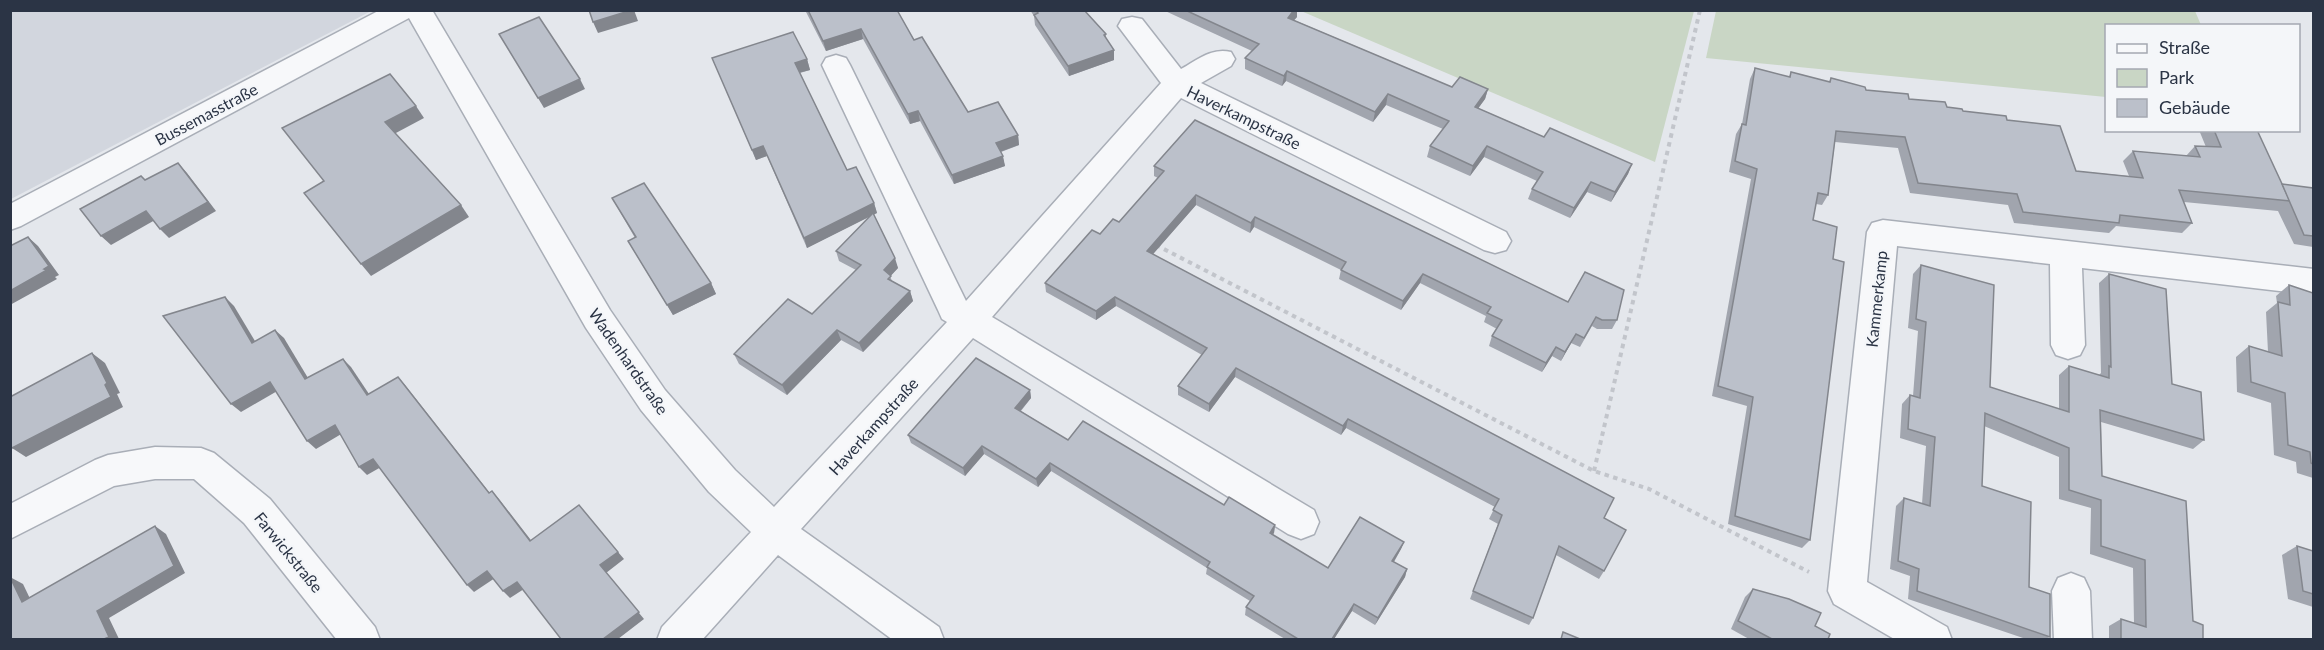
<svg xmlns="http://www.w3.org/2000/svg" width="2324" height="650" viewBox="0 0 2324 650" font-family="Lato,sans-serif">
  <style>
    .built { fill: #d2d6de }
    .green { fill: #c9d6c5 }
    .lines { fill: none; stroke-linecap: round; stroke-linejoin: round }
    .minor-casing { stroke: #a9aeb7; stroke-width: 3 }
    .path { stroke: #c2c5cb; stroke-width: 4; stroke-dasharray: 4.5 4.5; stroke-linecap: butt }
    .minor { fill: #f7f8fa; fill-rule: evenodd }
    .wall { fill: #a1a5ae }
    .shaded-wall { fill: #83868d }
    .building { fill: #bbc0ca; stroke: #83868d; stroke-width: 1.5 }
    .labels { text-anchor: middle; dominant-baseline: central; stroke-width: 4.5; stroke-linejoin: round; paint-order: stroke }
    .street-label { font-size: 16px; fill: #2b3445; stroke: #f4f6f9 }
  </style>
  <rect width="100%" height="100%" fill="#e4e7ec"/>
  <!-- built -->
  <polygon class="built" points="11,10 371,10 371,11 11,199"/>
  <!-- green -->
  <g class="green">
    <polygon points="1301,11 1694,11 1655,162"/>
    <polygon points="2195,11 2201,25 2106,26 2106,97 1706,58 1716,11"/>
  </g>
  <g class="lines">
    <!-- minor casing -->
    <g class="minor-casing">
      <g id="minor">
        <path d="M 380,10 L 432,10 L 610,310 L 665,390 L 735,470 L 774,507 L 947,322 L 942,319 L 938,310 L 822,65 L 826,58 L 836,55 L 846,58 L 850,65 L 966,301 L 1161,83 L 1118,26 L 1122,19 L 1132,17 L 1142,19 L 1181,69 C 1197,60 1212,47 1231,52 L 1235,59 L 1231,66 L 1201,83 L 1506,232 L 1511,241 L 1506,250 L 1495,253 L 1484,250 L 1181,98 L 992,317 L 1314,510 L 1319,522 L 1314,534 L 1301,539 L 1288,534 L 973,338 L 801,529 L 939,627 L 944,640 L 893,640 L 778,555 L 702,640 L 657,640 L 662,627 L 751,532 L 709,492 L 641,410 L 586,328 L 409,18 L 21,226 L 10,230 L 10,204 Z"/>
        <polygon points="1883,220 2314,269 2314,295 2082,268 2085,345 2080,355 2068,359 2056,355 2051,345 2050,264 1897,246 1867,582 1947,627 1952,640 1896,640 1834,604 1828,591 1867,232 1872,223"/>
        <polygon points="155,447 201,448 214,453 270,499 375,627 380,640 337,640 244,523 194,479 155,479 114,486 10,539 10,504 95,460 108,455"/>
        <polygon points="2071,573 2084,578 2090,591 2092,640 2054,640 2052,591 2058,578"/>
      </g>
    </g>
    <!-- path -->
    <g class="path">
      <polyline points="1156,245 1594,471 1649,489 1809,572"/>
      <polyline points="1594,471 1700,10"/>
    </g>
    <!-- minor -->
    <use href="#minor" class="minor"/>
  </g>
  <!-- wall -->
  <g class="wall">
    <polygon points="805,10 897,10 914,40 968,112 1018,135 1019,145 1001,152 1005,166 954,184 920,121 910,124 863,39 826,51"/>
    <polygon points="1030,10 1084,10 1106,34 1106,39 1114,50 1114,60 1069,76 1035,25 1034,16"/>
    <polygon points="1163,10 1297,10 1297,17 1294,20 1452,87 1488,89 1485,99 1478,108 1544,137 1632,164 1628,174 1611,202 1587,192 1570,218 1528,199 1532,189 1537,181 1484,157 1470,176 1427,157 1430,146 1443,129 1386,105 1373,122 1286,81 1282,86 1245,69 1245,58 1252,51"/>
    <polygon points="712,58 807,59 810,70 800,73 847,170 874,203 877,213 874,214 898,268 890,276 892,281 910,291 913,301 863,352 841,340 787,395 739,364 734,354 812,314 856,270 839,261 836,251 870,216 807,248 767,156 756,160"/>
    <polygon points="1755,68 1789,77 1791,72 1829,82 1831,78 1866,90 1947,107 1963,111 2007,120 2076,171 2129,176 2123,161 2133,151 2186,156 2195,146 2206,147 2199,130 2257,130 2282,184 2313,188 2313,247 2294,244 2278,211 2184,202 2192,223 2182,233 2116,226 2109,233 2014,223 2008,205 1910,193 1898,148 1835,142 1828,195 1822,205 1816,204 1813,220 1833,259 1810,540 1802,548 1728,524 1747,406 1712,396 1751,179 1729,172 1736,134 1742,124 1750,79"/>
    <polygon points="1154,166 1568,302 1617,320 1612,329 1597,329 1592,326 1580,347 1571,343 1561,361 1552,356 1542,372 1489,346 1492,336 1497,329 1484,322 1486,316 1420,283 1401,310 1339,279 1341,270 1254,227 1250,233 1196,205 1153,254 1604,518 1604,571 1599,579 1556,555 1533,618 1529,625 1470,599 1498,524 1489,519 1495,507 1346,428 1341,435 1235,377 1209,412 1178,395 1178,386 1202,355 1116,306 1096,320 1046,292 1045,283 1100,234 1119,222 1158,178 1154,176"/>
    <polygon points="612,198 711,283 716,294 673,315 628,241 635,238"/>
    <polygon points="1921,265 1990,387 2059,409 2059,375 2069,366 2099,375 2101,373 2099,283 2109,274 2204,440 2193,449 2101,422 2102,476 2193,621 2203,639 2109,639 2109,626 2121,619 2134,623 2133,568 2090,554 2091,508 2059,499 2059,457 1984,426 1982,486 2029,587 2050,637 2045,639 2026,639 1908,599 1910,576 1890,569 1896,506 1904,498 1922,504 1926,446 1900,438 1902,404 1910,395 1913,396 1918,331 1908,328 1913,274"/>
    <polygon points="2289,285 2313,293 2313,478 2297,473 2296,462 2274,455 2271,403 2237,392 2236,357 2249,346 2268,352 2266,312 2277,303 2276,296"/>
    <polygon points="1030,390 1031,398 1021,411 1068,440 1224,505 1275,525 1274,533 1272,535 1328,568 1404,542 1401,549 1394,562 1407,569 1405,577 1375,625 1352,611 1334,639 1285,639 1245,615 1246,607 1250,601 1206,574 1207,568 1051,471 1038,487 984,454 965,476 911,443 908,435"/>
    <polygon points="2297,546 2313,551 2313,607 2288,599 2282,555"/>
    <polygon points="1753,589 1815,626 1828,639 1749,639 1731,629 1745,597"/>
  </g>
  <!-- shaded-wall -->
  <g class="shaded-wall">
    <polygon points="632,10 634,10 638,21 598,33 593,22"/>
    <polygon points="1294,10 1297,10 1297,17 1287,28 1288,18"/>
    <polygon points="861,29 863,39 826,51 823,41"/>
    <polygon points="1114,50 1114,60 1069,76 1068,66"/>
    <polygon points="807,59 810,70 798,73 795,63"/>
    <polygon points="1287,71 1286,81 1282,86 1284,76"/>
    <polygon points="580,79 585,89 544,108 538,98"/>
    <polygon points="1488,89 1485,99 1472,117 1475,107"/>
    <polygon points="1388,94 1386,105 1373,122 1375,112"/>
    <polygon points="416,106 424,118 394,134 385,122"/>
    <polygon points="918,111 920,121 910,124 908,114"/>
    <polygon points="1018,135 1019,145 997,153 996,143"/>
    <polygon points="763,146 767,156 756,160 752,150"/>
    <polygon points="1487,146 1484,157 1470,176 1473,166"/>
    <polygon points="1003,156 1005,166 954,184 952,175"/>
    <polygon points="178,163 187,173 216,211 169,238 160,229"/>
    <polygon points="1632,164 1628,174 1611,202 1615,192"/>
    <polygon points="1591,182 1587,192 1570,218 1574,208"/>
    <polygon points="1196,195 1196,205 1147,261 1147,251"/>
    <polygon points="874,203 877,213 807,248 804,238"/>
    <polygon points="461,205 469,217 371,276 361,264"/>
    <polygon points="146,211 155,220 111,245 101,236"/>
    <polygon points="1255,217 1254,227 1250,233 1251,223"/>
    <polygon points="28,237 38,246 59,275 55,277 57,279 10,305 10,291 44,269"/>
    <polygon points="895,258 898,268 887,280 884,270"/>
    <polygon points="1423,274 1420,283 1401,310 1403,301"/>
    <polygon points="711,283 716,294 673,315 667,305"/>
    <polygon points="910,291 913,301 863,352 859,343"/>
    <polygon points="225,297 234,306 261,351 252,343"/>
    <polygon points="1115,297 1116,306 1096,320 1096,311"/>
    <polygon points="275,330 284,338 314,388 305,379"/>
    <polygon points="837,330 841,340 787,395 782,385"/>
    <polygon points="1576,334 1561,361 1565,352"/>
    <polygon points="1556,347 1552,356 1542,372 1546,363"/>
    <polygon points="92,353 105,363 120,393 117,394 123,407 26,457 12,448 105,385"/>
    <polygon points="343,359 351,367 375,403 367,395"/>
    <polygon points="1236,368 1235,377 1209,412 1209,404"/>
    <polygon points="398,377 405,385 496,501 489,493"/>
    <polygon points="270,382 279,390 241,412 231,404"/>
    <polygon points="1030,390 1031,398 1016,416 1015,408"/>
    <polygon points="1348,419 1346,428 1341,435 1343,426"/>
    <polygon points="335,425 343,433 316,449 307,441"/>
    <polygon points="982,446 984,454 965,476 963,468"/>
    <polygon points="373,459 381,467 367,475 359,467"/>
    <polygon points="1050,463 1051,471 1038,487 1036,479"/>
    <polygon points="492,491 499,499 537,548 530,541"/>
    <polygon points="1275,525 1274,533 1268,541 1270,533"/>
    <polygon points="155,526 166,534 185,573 109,618 119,639 104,639 97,611"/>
    <polygon points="1404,542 1401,549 1390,568 1392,561"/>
    <polygon points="618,552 624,559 606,573 644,619 618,639 603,639 600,565"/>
    <polygon points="1407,569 1405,577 1375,625 1378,618"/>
    <polygon points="487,571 495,578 474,592 467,585"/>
    <polygon points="10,577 23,584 35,609 22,602"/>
    <polygon points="517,582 524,589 510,598 503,591"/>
    <polygon points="1354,604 1352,611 1334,639 1332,639"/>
  </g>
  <!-- building -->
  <g class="building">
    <polygon points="589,10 632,10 593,22"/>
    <polygon points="808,10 897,10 914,40 922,37 968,112 998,102 1018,135 996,143 1003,156 952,175 918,111 908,114 861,29 823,41"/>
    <polygon points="1036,10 1084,10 1106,34 1104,35 1114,50 1068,66 1034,15 1038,13"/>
    <polygon points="1185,10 1294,10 1288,18 1452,87 1460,77 1488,89 1475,107 1544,137 1550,128 1632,164 1615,192 1591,182 1574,208 1532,189 1543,172 1487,146 1473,166 1430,146 1449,121 1388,94 1375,112 1287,71 1284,76 1245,58 1259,44"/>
    <polygon points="539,17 580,79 538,98 499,34"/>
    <polygon points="793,32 807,59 795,63 847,170 856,167 874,203 804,238 763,146 752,150 712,58"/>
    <polygon points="1755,68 1790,77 1791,72 1830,82 1831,78 1865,87 1866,90 1908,94 1909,99 1945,102 1947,107 1962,109 1963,111 2006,116 2007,120 2060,126 2076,171 2143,178 2133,151 2200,157 2195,146 2221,147 2214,130 2257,130 2290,201 2179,190 2192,223 2120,215 2119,223 2023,212 2017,194 1918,183 1905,137 1836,131 1828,195 1818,193 1813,220 1837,227 1833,259 1844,262 1810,540 1735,516 1753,397 1718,386 1757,169 1735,161 1742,124 1746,125"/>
    <polygon points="390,74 416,106 385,122 461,205 361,264 304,193 324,181 282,128"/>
    <polygon points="1195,120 1568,302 1585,272 1624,290 1617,320 1602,320 1596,317 1584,338 1576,334 1565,352 1556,347 1546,363 1492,336 1502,320 1487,313 1491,307 1423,274 1403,301 1341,270 1346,262 1255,217 1251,223 1196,195 1147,251 1614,498 1604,518 1626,530 1604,571 1559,546 1533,618 1473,591 1502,515 1493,510 1499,499 1348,419 1343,426 1236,368 1209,404 1178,386 1207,348 1115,297 1096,311 1045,283 1092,230 1100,234 1113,219 1119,222 1164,171 1154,166"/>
    <polygon points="178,163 208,202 160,229 146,211 101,236 80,209 141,176 145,180"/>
    <polygon points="644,183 711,283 667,305 628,241 636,237 612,198"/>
    <polygon points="2282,184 2313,188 2313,236 2304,235"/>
    <polygon points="873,213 895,258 884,270 891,276 888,279 910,291 859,343 837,330 782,385 734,354 788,299 812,314 861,265 836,251"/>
    <polygon points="28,237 49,266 44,269 47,270 10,291 10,246"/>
    <polygon points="1921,265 1994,285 1990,387 2069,412 2069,366 2109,378 2109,366 2111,367 2109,274 2166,289 2172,384 2201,392 2204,440 2100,410 2102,476 2186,501 2193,621 2203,625 2203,639 2121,639 2121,619 2146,627 2145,560 2101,546 2101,500 2069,490 2069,448 1985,413 1982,486 2031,502 2029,587 2050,594 2050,637 1917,591 1919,569 1898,561 1904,498 1930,506 1935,437 1908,429 1910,395 1920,398 1926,322 1916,319"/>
    <polygon points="2289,285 2313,293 2313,464 2311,463 2310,452 2288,445 2285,393 2251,382 2249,346 2282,356 2278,302 2290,305"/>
    <polygon points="225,297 252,343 275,330 305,379 343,359 367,395 398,377 489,493 492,491 530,541 579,505 618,552 600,565 639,612 603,639 561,639 517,582 503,591 487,571 467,585 373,459 359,467 335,425 307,441 270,382 231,404 163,316"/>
    <polygon points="92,353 107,383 105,385 111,397 12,448 10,444 10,397"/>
    <polygon points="976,358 1030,390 1015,408 1068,440 1083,421 1224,505 1229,497 1275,525 1270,533 1328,568 1360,517 1404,542 1392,561 1407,569 1378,618 1354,604 1332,639 1298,639 1246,607 1254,596 1207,567 1210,562 1050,463 1036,479 982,446 963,468 908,435"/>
    <polygon points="155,526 174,566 97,611 109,637 104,639 10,639 10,577 22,602"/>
    <polygon points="2297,546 2313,551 2313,594 2303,591"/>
    <polygon points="1753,589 1789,599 1821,613 1815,626 1830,634 1828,639 1772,639 1738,621"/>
    <polygon points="1563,632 1580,639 1561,639"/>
  </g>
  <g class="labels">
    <!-- street labels -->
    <g class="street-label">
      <text transform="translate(206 114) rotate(-28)">Bussemasstraße</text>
      <text transform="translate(1244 117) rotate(26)">Haverkampstraße</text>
      <text transform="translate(1876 299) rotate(-84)">Kammerkamp</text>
      <text transform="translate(629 361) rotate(55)">Wadenhardstraße</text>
      <text transform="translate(873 426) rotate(-48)">Haverkampstraße</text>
      <text transform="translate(289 552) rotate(51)">Farwickstraße</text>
    </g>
  </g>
  <!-- border -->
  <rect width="2324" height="650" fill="none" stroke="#2b3445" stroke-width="24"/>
  <!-- legend -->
  <rect x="2105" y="24" width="195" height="108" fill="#f4f6f9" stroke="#a4a8b1" stroke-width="1.5"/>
  <rect x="2117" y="44" width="30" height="9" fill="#f7f8fa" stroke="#a4a8b1" stroke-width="1.5"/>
  <text x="2159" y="54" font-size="18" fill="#2b3445">Straße</text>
  <rect x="2117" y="69" width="30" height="18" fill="#c9d6c5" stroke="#a4a8b1" stroke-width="1.5"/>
  <text x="2159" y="84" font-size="18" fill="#2b3445">Park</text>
  <rect x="2117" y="99" width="30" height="18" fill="#bbc0ca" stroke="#a4a8b1" stroke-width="1.5"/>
  <text x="2159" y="114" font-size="18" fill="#2b3445">Gebäude</text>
</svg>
